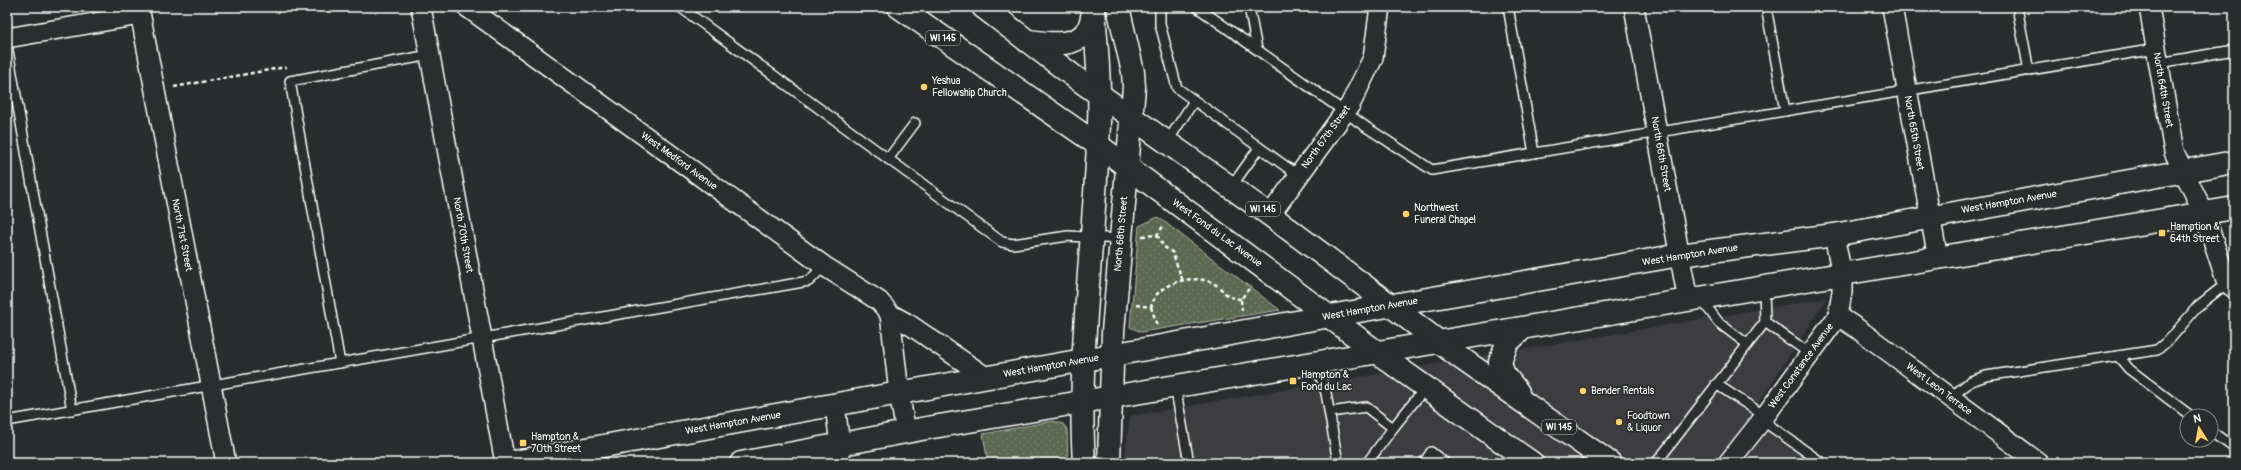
<svg xmlns="http://www.w3.org/2000/svg" width="2241" height="470" viewBox="0 0 2241 470" font-family="Pangolin,sans-serif">
  <style>
    .built { fill: #3e3c41 }
    .grass { fill: url(#grass-dots); stroke: #adb4a8 }
    .lines { fill: none; stroke-linecap: round; stroke-linejoin: round }
    .lane-casing { stroke: #fff; stroke-width: 12 }
    .street-casing { stroke: #fff; stroke-width: 22 }
    .secondary-casing { stroke: #fff; stroke-width: 25 }
    .primary-casing { stroke: #fff; stroke-width: 25 }
    .path { stroke: #fff; stroke-width: 2.5; stroke-dasharray: 4 3; stroke-linecap: butt }
    .lane { stroke: #2a2d2e; stroke-width: 9 }
    .street { stroke: #2a2d2e; stroke-width: 19 }
    .secondary { stroke: #2a2d2e; stroke-width: 22 }
    .primary { stroke: #2a2d2e; stroke-width: 22 }
    .poi-dot { fill: #ffd166; stroke: #2a2d2e; stroke-width: 1.5 }
    .labels { text-anchor: middle; dominant-baseline: central; stroke-width: 3.5; stroke-linejoin: round; paint-order: stroke }
    .shield { fill: #2a2d2e; stroke: #bfc0c0; stroke-width: 1 }
    .shield-label { font-size: 9px; font-weight: bold; fill: #fff }
    .poi-label { font-size: 10px; fill: #fff; stroke: #2a2d2e; text-anchor: start }
    .street-label { font-size: 10px; fill: #fff; stroke: #2a2d2e }
  </style>
  <defs>
    <pattern id="grass-dots" width="8" height="8" patternUnits="userSpaceOnUse"><rect width="8" height="8" fill="#5b6850"/><path d="M2 2h.1M6 6h.1" fill="none" stroke="#747f6a" stroke-width="1.8" stroke-linecap="round"/></pattern>
  </defs>
  <rect width="100%" height="100%" fill="#2a2d2e"/>
  <filter id="ink" filterUnits="userSpaceOnUse"><feTurbulence type="fractalNoise" baseFrequency=".025" numOctaves="2"/><feDisplacementMap in="SourceGraphic" scale="8" xChannelSelector="R" yChannelSelector="G"/><feConvolveMatrix kernelMatrix="1 2 1 2 8 2 1 2 1" color-interpolation-filters="sRGB"/></filter>
  <g filter="url(#ink)">
    <!-- built -->
    <polygon class="built" points="1827,298 1753,411 1824,463 1124,463 1130,416"/>
    <!-- grass -->
    <g class="grass">
      <polygon points="1158,217 1280,310 1141,332 1130,327 1139,226"/>
      <polygon points="1053,421 1063,424 1067,429 1068,463 988,463 983,434"/>
    </g>
    <g class="lines">
      <!-- lane casing -->
      <g class="lane-casing">
        <g id="lane">
          <polyline points="680,7 1002,242 1013,244 1068,236 1121,239"/>
          <polyline points="1160,7 1160,24 1177,88 1299,176"/>
          <polyline points="1197,7 1366,127 1432,170 2156,49"/>
          <polyline points="1249,7 1257,49"/>
          <polyline points="1508,7 1534,153"/>
          <polyline points="1766,7 1785,111"/>
          <polyline points="2017,7 2029,71"/>
          <polyline points="7,45 72,410"/>
          <polyline points="2159,63 2234,50"/>
          <polyline points="1167,142 1194,101"/>
          <polyline points="888,159 915,123"/>
          <polyline points="1231,187 1259,148"/>
          <polyline points="1701,299 1719,323 1747,344"/>
          <polyline points="1765,322 1809,353"/>
          <polyline points="2118,356 2129,369 2191,416"/>
          <polyline points="340,363 290,81 430,55"/>
          <polyline points="1316,363 1326,393 1338,463"/>
          <polyline points="1716,384 1765,416"/>
          <polyline points="1175,386 1189,463"/>
          <polyline points="1950,398 1971,381 1986,376 2157,350 2171,338 2198,306 2227,283"/>
          <polyline points="1330,412 1366,407 1393,428 1367,463"/>
          <polyline points="1762,420 1822,463"/>
          <polyline points="7,421 809,281 824,266"/>
          <polyline points="1393,428 1426,387"/>
          <polyline points="2211,431 2234,448"/>
          <polyline points="1424,463 1431,452 1445,463"/>
          <polyline points="1656,463 1765,322 1764,288"/>
        </g>
      </g>
      <!-- street casing -->
      <g class="street-casing">
        <g id="street">
          <polyline points="139,7 226,463"/>
          <polyline points="421,7 505,463"/>
          <polyline points="467,7 824,266 879,301 890,314 910,325 986,377"/>
          <polyline points="1634,7 1688,301"/>
          <polyline points="1892,7 1938,259"/>
          <polyline points="2149,7 2174,152 2204,213 2227,283 2234,288"/>
          <polyline points="7,38 140,15"/>
          <polyline points="1270,215 1350,105 1373,58 1380,7"/>
          <polyline points="890,314 899,393 906,432"/>
          <polyline points="1838,316 1858,329 2039,463"/>
          <polyline points="835,405 840,445 840,463"/>
          <polyline points="1728,463 1762,420 1838,316 1842,292 1842,275 1834,235"/>
        </g>
      </g>
      <!-- secondary casing -->
      <g class="secondary-casing">
        <g id="secondary">
          <polyline points="508,463 1330,316 1680,255 1834,235 2234,162"/>
          <polyline points="741,463 927,428 2234,208"/>
          <path d="M 1084,463 C 1077,350 1095,237 1099,123 C 1101,85 1096,46 1094,8"/>
          <polyline points="1109,463 1113,332 1134,87 1133,72 1118,7"/>
        </g>
      </g>
      <!-- primary casing -->
      <g class="primary-casing">
        <g id="primary">
          <polyline points="899,7 1098,145 1397,367 1532,463"/>
          <polyline points="983,7 1076,78 1270,215 1458,356 1610,463"/>
          <path d="M 1027,41 C 1060,45 1092,49 1093,7"/>
          <polyline points="1518,392 1503,373 1500,362 1507,343 1522,329"/>
        </g>
      </g>
      <!-- path -->
      <g class="path">
        <polyline points="174,87 286,67"/>
        <polyline points="1157,235 1164,247 1172,252 1183,281"/>
        <polyline points="1142,236 1157,235 1164,225"/>
        <path d="M 1136,305 L 1151,307 C 1153,302 1154,297 1158,293 C 1171,280 1196,275 1213,283 C 1226,290 1222,297 1241,299"/>
        <polyline points="1151,307 1157,325"/>
        <polyline points="1242,311 1241,299 1251,286"/>
      </g>
      <!-- lane -->
      <use href="#lane" class="lane"/>
      <!-- street -->
      <use href="#street" class="street"/>
      <!-- secondary -->
      <use href="#secondary" class="secondary"/>
      <!-- primary -->
      <use href="#primary" class="primary"/>
    </g>
  </g>
  <!-- markers -->
  <g class="poi-dot">
    <circle cx="924" cy="87" r="4"/>
    <circle cx="1406" cy="214" r="4"/>
    <rect x="2158" y="229" width="8" height="8" rx="2"/>
    <rect x="1289" y="377" width="8" height="8" rx="2"/>
    <circle cx="1583" cy="391" r="4"/>
    <circle cx="1619" cy="422" r="4"/>
    <rect x="519" y="439" width="8" height="8" rx="2"/>
  </g>
  <g class="labels">
    <!-- shield labels -->
    <g class="shield">
      <rect x="926" y="31" width="34" height="14" rx="3"/>
      <rect x="1246" y="202" width="34" height="14" rx="3"/>
      <rect x="1542" y="420" width="34" height="14" rx="3"/>
    </g>
    <g class="shield-label">
      <text x="943" y="38">WI 145</text>
      <text x="1263" y="209">WI 145</text>
      <text x="1559" y="427">WI 145</text>
    </g>
    <!-- poi labels -->
    <g class="poi-label">
      <text x="932" y="81">Yeshua<tspan x="932" dy="12">Fellowship Church</tspan></text>
      <text x="1414" y="208">Northwest<tspan x="1414" dy="12">Funeral Chapel</tspan></text>
      <text x="2170" y="227">Hamption &amp;<tspan x="2170" dy="12">64th Street</tspan></text>
      <text x="1301" y="375">Hampton &amp;<tspan x="1301" dy="12">Fond du Lac</tspan></text>
      <text x="1591" y="391">Bender Rentals</text>
      <text x="1627" y="416">Foodtown<tspan x="1627" dy="12">&amp; Liquor</tspan></text>
      <text x="531" y="437">Hampton &amp;<tspan x="531" dy="12">70th Street</tspan></text>
    </g>
    <!-- street labels -->
    <g class="street-label">
      <text transform="translate(2163 90) rotate(80)">North 64th Street</text>
      <text transform="translate(1914 133) rotate(80)">North 65th Street</text>
      <text transform="translate(1326 137) rotate(-54)">North 67th Street</text>
      <text transform="translate(1661 154) rotate(80)">North 66th Street</text>
      <text transform="translate(679 161) rotate(36)">West Medford Avenue</text>
      <text transform="translate(2009 202) rotate(-10)">West Hampton Avenue</text>
      <text transform="translate(1217 233) rotate(36)">West Fond du Lac Avenue</text>
      <text transform="translate(1121 234) rotate(-85)">North 68th Street</text>
      <text transform="translate(182 235) rotate(79)">North 71st Street</text>
      <text transform="translate(463 235) rotate(80)">North 70th Street</text>
      <text transform="translate(1690 255) rotate(-9)">West Hampton Avenue</text>
      <text transform="translate(1370 309) rotate(-10)">West Hampton Avenue</text>
      <text transform="translate(1051 366) rotate(-10)">West Hampton Avenue</text>
      <text transform="translate(1801 366) rotate(-54)">West Constance Avenue</text>
      <text transform="translate(1939 389) rotate(37)">West Leon Terrace</text>
      <text transform="translate(733 423) rotate(-10)">West Hampton Avenue</text>
    </g>
  </g>
  <!-- margin -->
  <rect width="2241" height="470" fill="none" stroke="#2a2d2e" stroke-width="24"/>
  <rect x="12" y="12" width="2217" height="446" fill="none" stroke="#fff" stroke-width="1.5" filter="url(#ink)"/>
  <!-- north arrow -->
  <g transform="translate(2199 428) rotate(349)"><circle r="19" fill="#2a2d2e" stroke="#7f8182"/>
  <path d="M0-3L7 15L0 10L-7 15Z" fill="#ffd166"/>
  <text y="-6" font-size="11" font-weight="bold" text-anchor="middle" fill="#ffffff">N</text>
  </g>
</svg>
